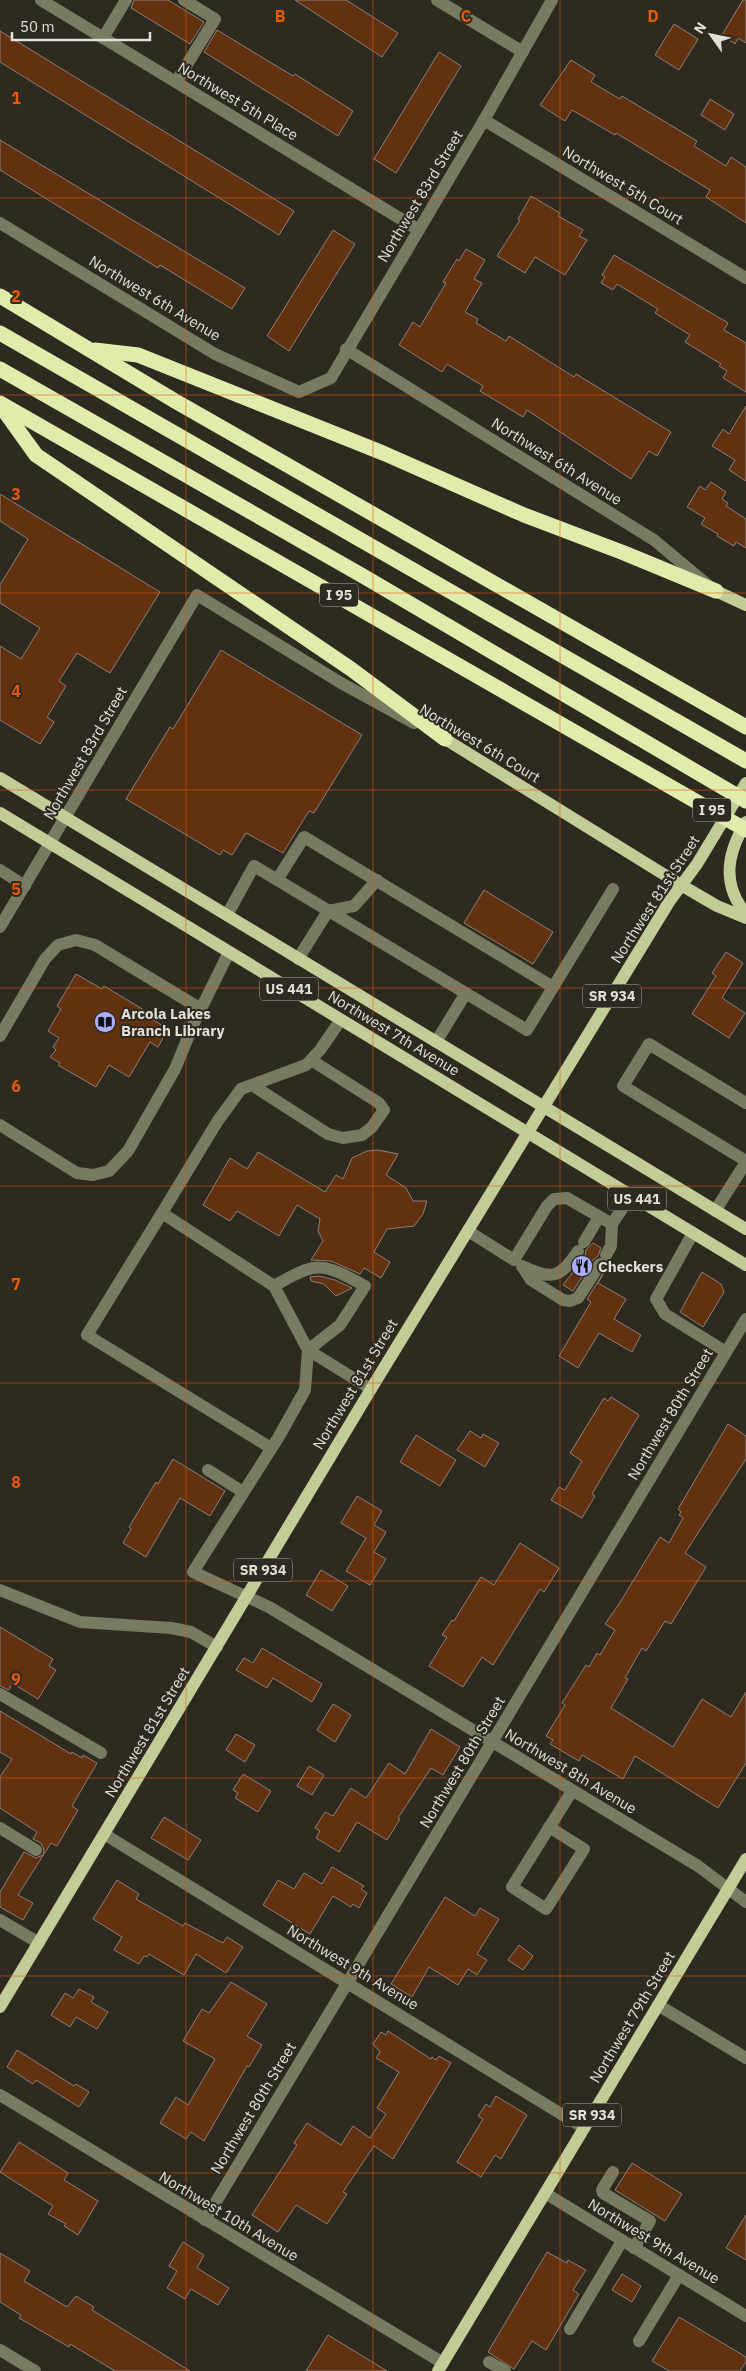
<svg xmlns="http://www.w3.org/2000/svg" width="746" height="2371" viewBox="0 0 746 2371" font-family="'IBM Plex Sans',sans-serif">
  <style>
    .building { fill: #623210; stroke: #8c7f78 }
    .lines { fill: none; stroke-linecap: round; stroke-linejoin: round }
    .minor { stroke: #767b62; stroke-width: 12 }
    .major { stroke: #c2cc97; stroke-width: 12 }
    .highway { stroke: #e0ecac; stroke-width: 15 }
    .grid { fill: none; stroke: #e8590c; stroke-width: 1; stroke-opacity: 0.55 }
    .labels { text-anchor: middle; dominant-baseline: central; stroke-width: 4; stroke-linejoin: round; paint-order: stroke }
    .shield { fill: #2f2a20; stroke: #aca8a1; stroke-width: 1 }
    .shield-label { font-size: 14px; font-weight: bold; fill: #e2ded8 }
    .street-label { font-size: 15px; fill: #e2ded8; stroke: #2f2a20 }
    .poi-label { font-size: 15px; font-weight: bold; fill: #e2ded8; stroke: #2f2a20; text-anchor: start }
    .grid-label { font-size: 16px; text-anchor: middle; font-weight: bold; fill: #e8590c; stroke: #2f2a20; stroke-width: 4; stroke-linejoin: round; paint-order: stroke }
  </style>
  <rect width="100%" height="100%" fill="#2f2a20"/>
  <!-- building -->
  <g class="building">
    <polygon points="134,0 168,0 204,22 190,44 131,8"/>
    <polygon points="295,0 346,0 398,33 382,57"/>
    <polygon points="743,0 746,0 746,43 738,38 735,44 722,35"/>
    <polygon points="674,24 698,39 679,70 655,55"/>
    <polygon points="217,30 293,76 295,74 353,111 338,136 204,52"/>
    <polygon points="0,31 294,211 279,235 0,62"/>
    <polygon points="439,52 461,66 396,173 374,159"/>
    <polygon points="571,60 595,75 591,82 620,99 622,96 697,141 694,146 726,166 731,157 746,167 746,223 706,197 710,190 616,133 615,135 572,110 565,121 540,105"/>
    <polygon points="710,99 734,114 725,130 701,115"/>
    <polygon points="0,140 245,288 232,309 160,265 158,268 0,170"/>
    <polygon points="531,196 560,213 558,216 583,230 579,236 587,240 565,275 535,257 525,273 497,256 520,220 518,219"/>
    <polygon points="333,230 355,244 289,351 267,336"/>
    <polygon points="466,249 485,260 474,279 482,283 465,312 478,319 476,323 506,341 509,336 574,377 576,374 671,432 657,456 649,451 631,479 527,410 523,417 480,391 483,386 447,364 442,372 399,345 413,322 420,327 446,283 443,282 457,259 459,261"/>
    <polygon points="614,255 728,323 724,330 746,343 746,392 723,378 727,371 719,366 721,364 685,342 690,335 655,313 658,309 617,284 613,290 601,283 605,277 602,275"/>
    <polygon points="746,406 746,481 729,470 735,460 712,446 723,429 729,434"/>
    <polygon points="711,482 726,492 722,499 728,503 726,506 746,519 746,548 736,542 734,546 717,536 718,534 701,524 705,518 687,507 700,486 705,490"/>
    <polygon points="0,494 160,592 110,673 77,653 59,681 66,686 47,717 54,722 40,744 0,720 0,646 21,659 40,628 0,603 0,585 28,539 0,521"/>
    <polygon points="221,650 362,735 314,813 309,811 283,853 246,833 232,855 223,850 220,855 126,799 170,727 173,729"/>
    <polygon points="484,890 553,932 533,964 464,923"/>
    <polygon points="726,952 743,963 722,998 745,1013 729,1038 692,1014 716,976 712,973"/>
    <polygon points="76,974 102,989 104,986 144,1010 142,1013 168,1029 158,1047 150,1042 129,1077 109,1065 96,1087 58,1065 60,1063 50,1057 56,1050 53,1047 59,1038 48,1031 61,1009 57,1006"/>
    <polygon points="378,1150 398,1154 386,1175 406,1188 413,1201 427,1201 423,1214 414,1226 387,1229 374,1252 390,1262 381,1278 364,1268 360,1274 331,1261 311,1260 323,1241 318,1231 320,1219 297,1205 279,1236 237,1211 230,1221 203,1205 230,1158 247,1169 258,1152 325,1192 336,1175 343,1179 352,1158 367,1151"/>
    <polygon points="593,1243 601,1248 598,1256 593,1260 573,1291 563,1285 585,1256 586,1250"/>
    <polygon points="606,1269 598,1283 626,1299 614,1319 641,1335 632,1352 599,1333 578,1368 559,1356 591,1302 587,1299"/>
    <polygon points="702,1272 721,1284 724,1292 703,1327 680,1312"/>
    <polygon points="319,1276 335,1280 352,1288 336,1296 324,1284 311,1281 310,1277"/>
    <polygon points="611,1397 639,1415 592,1494 595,1496 582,1518 551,1500 559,1487 565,1490 582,1461 570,1453 604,1398 608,1401"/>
    <polygon points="728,1424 746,1436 746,1459 685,1553 706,1567 671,1624 665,1621 646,1651 642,1648 625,1678 628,1679 611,1708 673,1747 702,1699 731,1717 746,1692 746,1763 718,1808 635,1756 623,1779 582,1755 579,1761 550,1744 553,1740 546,1736 565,1705 562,1703 586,1665 589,1667 597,1653 600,1655 615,1630 605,1624 619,1604 660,1537 669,1543 683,1518 679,1515 681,1512 678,1509"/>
    <polygon points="470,1431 481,1438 483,1434 499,1443 485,1467 457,1450"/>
    <polygon points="416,1435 456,1460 440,1486 400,1462"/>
    <polygon points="173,1459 225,1491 210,1516 180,1498 146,1557 123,1543 131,1529 129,1527 156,1482 158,1484"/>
    <polygon points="357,1496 382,1511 374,1525 386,1532 374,1552 386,1559 370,1585 346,1571 366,1538 341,1523"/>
    <polygon points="520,1543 559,1568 544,1592 540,1589 493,1665 482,1657 463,1687 429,1666 447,1637 442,1635 452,1620 454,1621 481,1577 494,1585"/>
    <polygon points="321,1570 348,1586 332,1611 306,1595"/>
    <polygon points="0,1627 53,1659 49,1666 56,1670 38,1699 12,1683 9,1690 0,1686"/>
    <polygon points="262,1648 322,1684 312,1702 273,1678 267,1688 236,1670 244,1658 253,1663"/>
    <polygon points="333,1704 351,1715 335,1742 317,1730"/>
    <polygon points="0,1711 71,1754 72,1752 82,1758 83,1755 97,1763 72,1806 78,1810 57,1846 51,1843 18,1895 33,1903 23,1920 0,1907 0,1892 24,1852 36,1858 43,1855 44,1850 41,1843 33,1839 37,1832 0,1808 0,1777 12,1759 0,1752"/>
    <polygon points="431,1729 460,1747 443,1775 431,1768 398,1818 400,1819 387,1840 357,1822 339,1852 316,1838 320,1831 315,1828 325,1812 333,1816 351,1788 366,1798 389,1763 405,1774"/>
    <polygon points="236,1734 255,1745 245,1762 226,1750"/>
    <polygon points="309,1766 324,1775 312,1795 297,1786"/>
    <polygon points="243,1774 271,1791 258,1812 235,1798 238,1793 233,1790"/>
    <polygon points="164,1817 201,1840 188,1860 151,1838"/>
    <polygon points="332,1867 364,1886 361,1889 367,1893 359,1908 353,1904 351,1907 333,1896 310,1934 263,1905 278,1880 294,1889 304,1873 322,1884"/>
    <polygon points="117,1880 139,1894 136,1899 183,1926 185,1923 223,1943 227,1937 243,1947 226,1973 196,1954 184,1975 149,1954 147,1957 144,1956 139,1964 114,1950 122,1937 93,1919"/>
    <polygon points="445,1897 475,1916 480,1908 499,1919 477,1954 487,1960 477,1975 468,1969 458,1985 429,1967 412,1997 391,1984"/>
    <polygon points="519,1945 533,1956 523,1970 508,1960"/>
    <polygon points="231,1982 267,2004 247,2036 262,2045 249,2067 247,2066 204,2141 191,2132 186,2139 160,2123 176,2097 188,2105 215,2059 183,2041 202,2009 209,2013"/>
    <polygon points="79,1989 94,1997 91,2002 108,2012 97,2029 76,2017 70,2027 51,2015 65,1993 73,1998"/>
    <polygon points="388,2031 431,2059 432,2057 436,2060 439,2056 451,2063 393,2159 374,2146 343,2192 347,2194 327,2224 296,2205 278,2232 252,2215 297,2145 294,2143 307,2123 341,2145 353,2126 370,2138 386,2114 377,2108 399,2072 376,2058 380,2052 373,2044 381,2032 386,2035"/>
    <polygon points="17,2050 74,2086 76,2084 89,2092 79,2107 36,2080 33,2084 7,2067"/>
    <polygon points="496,2096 527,2115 501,2159 495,2155 481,2177 457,2162 483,2119 478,2116 486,2104 490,2107"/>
    <polygon points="19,2142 68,2173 64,2180 98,2201 78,2235 64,2226 66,2224 48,2214 53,2206 0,2172"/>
    <polygon points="632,2163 682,2194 665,2221 615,2190"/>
    <polygon points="746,2215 746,2260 726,2248"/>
    <polygon points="183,2242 204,2255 197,2268 229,2288 218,2305 191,2289 185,2299 167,2288 177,2271 169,2266"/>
    <polygon points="547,2252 567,2263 568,2260 586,2270 573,2290 579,2294 546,2350 532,2341 514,2369 488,2352"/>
    <polygon points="0,2253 30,2271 24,2281 67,2307 76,2296 94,2307 92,2310 190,2371 115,2371 70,2344 69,2347 19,2318 21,2315 0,2302"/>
    <polygon points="622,2274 641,2286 632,2302 612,2290"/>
    <polygon points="679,2317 746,2357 746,2362 740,2371 669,2371 652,2361"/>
    <polygon points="328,2335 387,2371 306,2371"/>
  </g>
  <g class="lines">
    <!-- minor -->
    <g class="minor">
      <polyline points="41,0 419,230"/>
      <polyline points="437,0 523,52"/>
      <polyline points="103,38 126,0"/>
      <polyline points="176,82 215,19 184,0"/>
      <polyline points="484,120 746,278"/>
      <polyline points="0,223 215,354 299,392 331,378 484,120 552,0"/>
      <polyline points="346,349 654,540 708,585"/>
      <polyline points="0,870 25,886"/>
      <polyline points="277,880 304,837 553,987"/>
      <polyline points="227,915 254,866 527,1030 613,889"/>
      <polyline points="0,927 197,595 341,683 414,723"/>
      <polyline points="298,959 328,911 354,906 377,880"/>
      <polyline points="0,1036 45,959 58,945 76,940 95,945 201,1009"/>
      <polyline points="436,1042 466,993"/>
      <polyline points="252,1085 328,1134 343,1138 362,1135 372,1127 384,1110 379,1103 311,1060"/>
      <polyline points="746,1103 649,1044 623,1086 746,1161"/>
      <polyline points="0,1125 77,1173 93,1175 109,1171 128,1151 175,1069 194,1023 229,952"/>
      <polyline points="715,1211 746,1162"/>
      <polyline points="162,1213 217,1122 241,1089 306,1065 320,1050 340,1021"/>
      <polyline points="468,1231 514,1260 547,1206 554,1199 567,1198 612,1224"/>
      <polyline points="693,1233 656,1299 665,1314 726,1352"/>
      <polyline points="584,1242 599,1217"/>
      <polyline points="606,1255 611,1246 612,1224 631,1195"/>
      <polyline points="522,1266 531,1280 563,1300 570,1301 578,1298 600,1264"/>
      <path d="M 522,1266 C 551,1280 560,1279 578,1251"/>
      <path d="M 274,1286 C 318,1261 321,1262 365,1286 L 340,1325 L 308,1350 L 305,1390 L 278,1438 L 193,1572 L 269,1607 L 698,1866 L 746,1902"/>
      <polyline points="271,1448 87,1335 162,1213 274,1286 308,1350 371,1389"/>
      <polyline points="208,1470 243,1492"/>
      <polyline points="0,1590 80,1622 171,1628 191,1632 217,1647"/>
      <polyline points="0,1694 101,1753"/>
      <polyline points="549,1827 584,1849 546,1909 512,1887 572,1791"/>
      <polyline points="0,1828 36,1850"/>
      <polyline points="104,1834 584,2128"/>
      <polyline points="0,1920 39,1943"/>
      <polyline points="658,2005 746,2058"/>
      <polyline points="0,2095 443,2363"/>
      <polyline points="613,2172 602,2190 603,2193 650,2221 634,2248"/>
      <polyline points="545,2193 746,2316"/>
      <polyline points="205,2220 746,1319"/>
      <polyline points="570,2329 622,2241"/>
      <polyline points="639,2341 679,2275"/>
      <polyline points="0,2350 35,2371"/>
      <polyline points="489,2362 505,2371"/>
    </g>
    <!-- major -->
    <g class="major">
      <polyline points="716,591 746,605"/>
      <polyline points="445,739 681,885 717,906 746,918"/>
      <polyline points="0,778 746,1229"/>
      <polyline points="0,813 746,1265"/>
      <path d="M 746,822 C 727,853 721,884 746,914"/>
      <polyline points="0,2007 371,1389 669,902 697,864 746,783"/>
      <polyline points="438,2371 746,1859"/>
    </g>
    <!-- highway -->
    <g class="highway">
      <polyline points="0,296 175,401 746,727"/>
      <polyline points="0,333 746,761"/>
      <polyline points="95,350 138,355 383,453 524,515 624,553 716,591"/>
      <polyline points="0,369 363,576 746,801"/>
      <polyline points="0,403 746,830"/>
      <polyline points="0,405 36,455 351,669 445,739"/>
    </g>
  </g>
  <!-- grid -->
  <path class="grid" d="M 186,0 L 186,2371M 373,0 L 373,2371M 560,0 L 560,2371M 0,198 L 746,198M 0,395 L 746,395M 0,593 L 746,593M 0,790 L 746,790M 0,988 L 746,988M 0,1186 L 746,1186M 0,1383 L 746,1383M 0,1581 L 746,1581M 0,1778 L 746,1778M 0,1976 L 746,1976M 0,2173 L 746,2173"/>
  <!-- icons -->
  <defs>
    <g id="library-disc" transform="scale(1.125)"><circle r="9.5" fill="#abaffb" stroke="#2f2a20"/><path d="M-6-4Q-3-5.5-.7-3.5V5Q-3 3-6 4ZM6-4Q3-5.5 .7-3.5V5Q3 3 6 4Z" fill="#111"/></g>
    <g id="restaurant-disc" transform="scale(1.125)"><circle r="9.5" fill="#abaffb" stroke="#2f2a20"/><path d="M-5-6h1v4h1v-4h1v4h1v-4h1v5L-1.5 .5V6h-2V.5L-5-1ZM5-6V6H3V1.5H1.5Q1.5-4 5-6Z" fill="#111"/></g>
  </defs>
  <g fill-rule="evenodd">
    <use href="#library-disc" x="105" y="1022"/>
    <use href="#restaurant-disc" x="582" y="1266"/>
  </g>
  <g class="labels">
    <!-- shield labels -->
    <g class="shield">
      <rect x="320" y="583.5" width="38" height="23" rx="4"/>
      <rect x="693" y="798.5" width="38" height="23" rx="4"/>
      <rect x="260" y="977.5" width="58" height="23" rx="4"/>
      <rect x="583" y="984.5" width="58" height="23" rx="4"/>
      <rect x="608" y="1187.5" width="58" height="23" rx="4"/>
      <rect x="234" y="1558.5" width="58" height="23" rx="4"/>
      <rect x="563" y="2103.5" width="58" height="23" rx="4"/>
    </g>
    <g class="shield-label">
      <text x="339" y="595">I 95</text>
      <text x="712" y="810">I 95</text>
      <text x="289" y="989">US 441</text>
      <text x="612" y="996">SR 934</text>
      <text x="637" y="1199">US 441</text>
      <text x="263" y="1570">SR 934</text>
      <text x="592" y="2115">SR 934</text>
    </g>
    <!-- street labels -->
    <g class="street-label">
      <text transform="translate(238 101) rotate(31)">Northwest 5th Place</text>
      <text transform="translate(623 185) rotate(31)">Northwest 5th Court</text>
      <text transform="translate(420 196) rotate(-59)">Northwest 83rd Street</text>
      <text transform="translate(155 298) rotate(31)">Northwest 6th Avenue</text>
      <text transform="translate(557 461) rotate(32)">Northwest 6th Avenue</text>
      <text transform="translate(480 743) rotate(31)">Northwest 6th Court</text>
      <text transform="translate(85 753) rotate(-60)">Northwest 83rd Street</text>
      <text transform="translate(655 899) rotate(-57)">Northwest 81st Street</text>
      <text transform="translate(394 1033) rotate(31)">Northwest 7th Avenue</text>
      <text transform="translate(355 1384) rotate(-59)">Northwest 81st Street</text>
      <text transform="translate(670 1414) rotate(-59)">Northwest 80th Street</text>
      <text transform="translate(147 1732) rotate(-59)">Northwest 81st Street</text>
      <text transform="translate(462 1762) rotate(-59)">Northwest 80th Street</text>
      <text transform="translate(571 1771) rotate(31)">Northwest 8th Avenue</text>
      <text transform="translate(353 1967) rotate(31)">Northwest 9th Avenue</text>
      <text transform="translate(632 2017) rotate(-59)">Northwest 79th Street</text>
      <text transform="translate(253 2108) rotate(-59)">Northwest 80th Street</text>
      <text transform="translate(229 2216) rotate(31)">Northwest 10th Avenue</text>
      <text transform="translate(654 2241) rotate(31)">Northwest 9th Avenue</text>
    </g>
    <!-- poi labels -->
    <g class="poi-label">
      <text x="121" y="1013">Arcola Lakes<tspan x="121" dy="17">Branch Library</tspan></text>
      <text x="598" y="1266">Checkers</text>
    </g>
  </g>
  <g class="grid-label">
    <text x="280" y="22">B</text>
    <text x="466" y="22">C</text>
    <text x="653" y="22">D</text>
    <text x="16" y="104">1</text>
    <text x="16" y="302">2</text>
    <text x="16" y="500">3</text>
    <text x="16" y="697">4</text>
    <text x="16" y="895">5</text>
    <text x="16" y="1092">6</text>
    <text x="16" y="1290">7</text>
    <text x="16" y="1488">8</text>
    <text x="16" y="1685">9</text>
  </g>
  <!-- north arrow -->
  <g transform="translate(711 35) rotate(303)" stroke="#2f2a20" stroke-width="4" paint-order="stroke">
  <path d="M0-4L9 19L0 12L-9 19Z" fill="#e2ded8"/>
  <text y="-8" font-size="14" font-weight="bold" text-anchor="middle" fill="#e2ded8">N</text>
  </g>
  <!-- scale -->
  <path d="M12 32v8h138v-8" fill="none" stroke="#e2ded8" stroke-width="2.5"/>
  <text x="20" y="32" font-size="15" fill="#e2ded8" stroke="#2f2a20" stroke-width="4" paint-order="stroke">50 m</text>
</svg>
